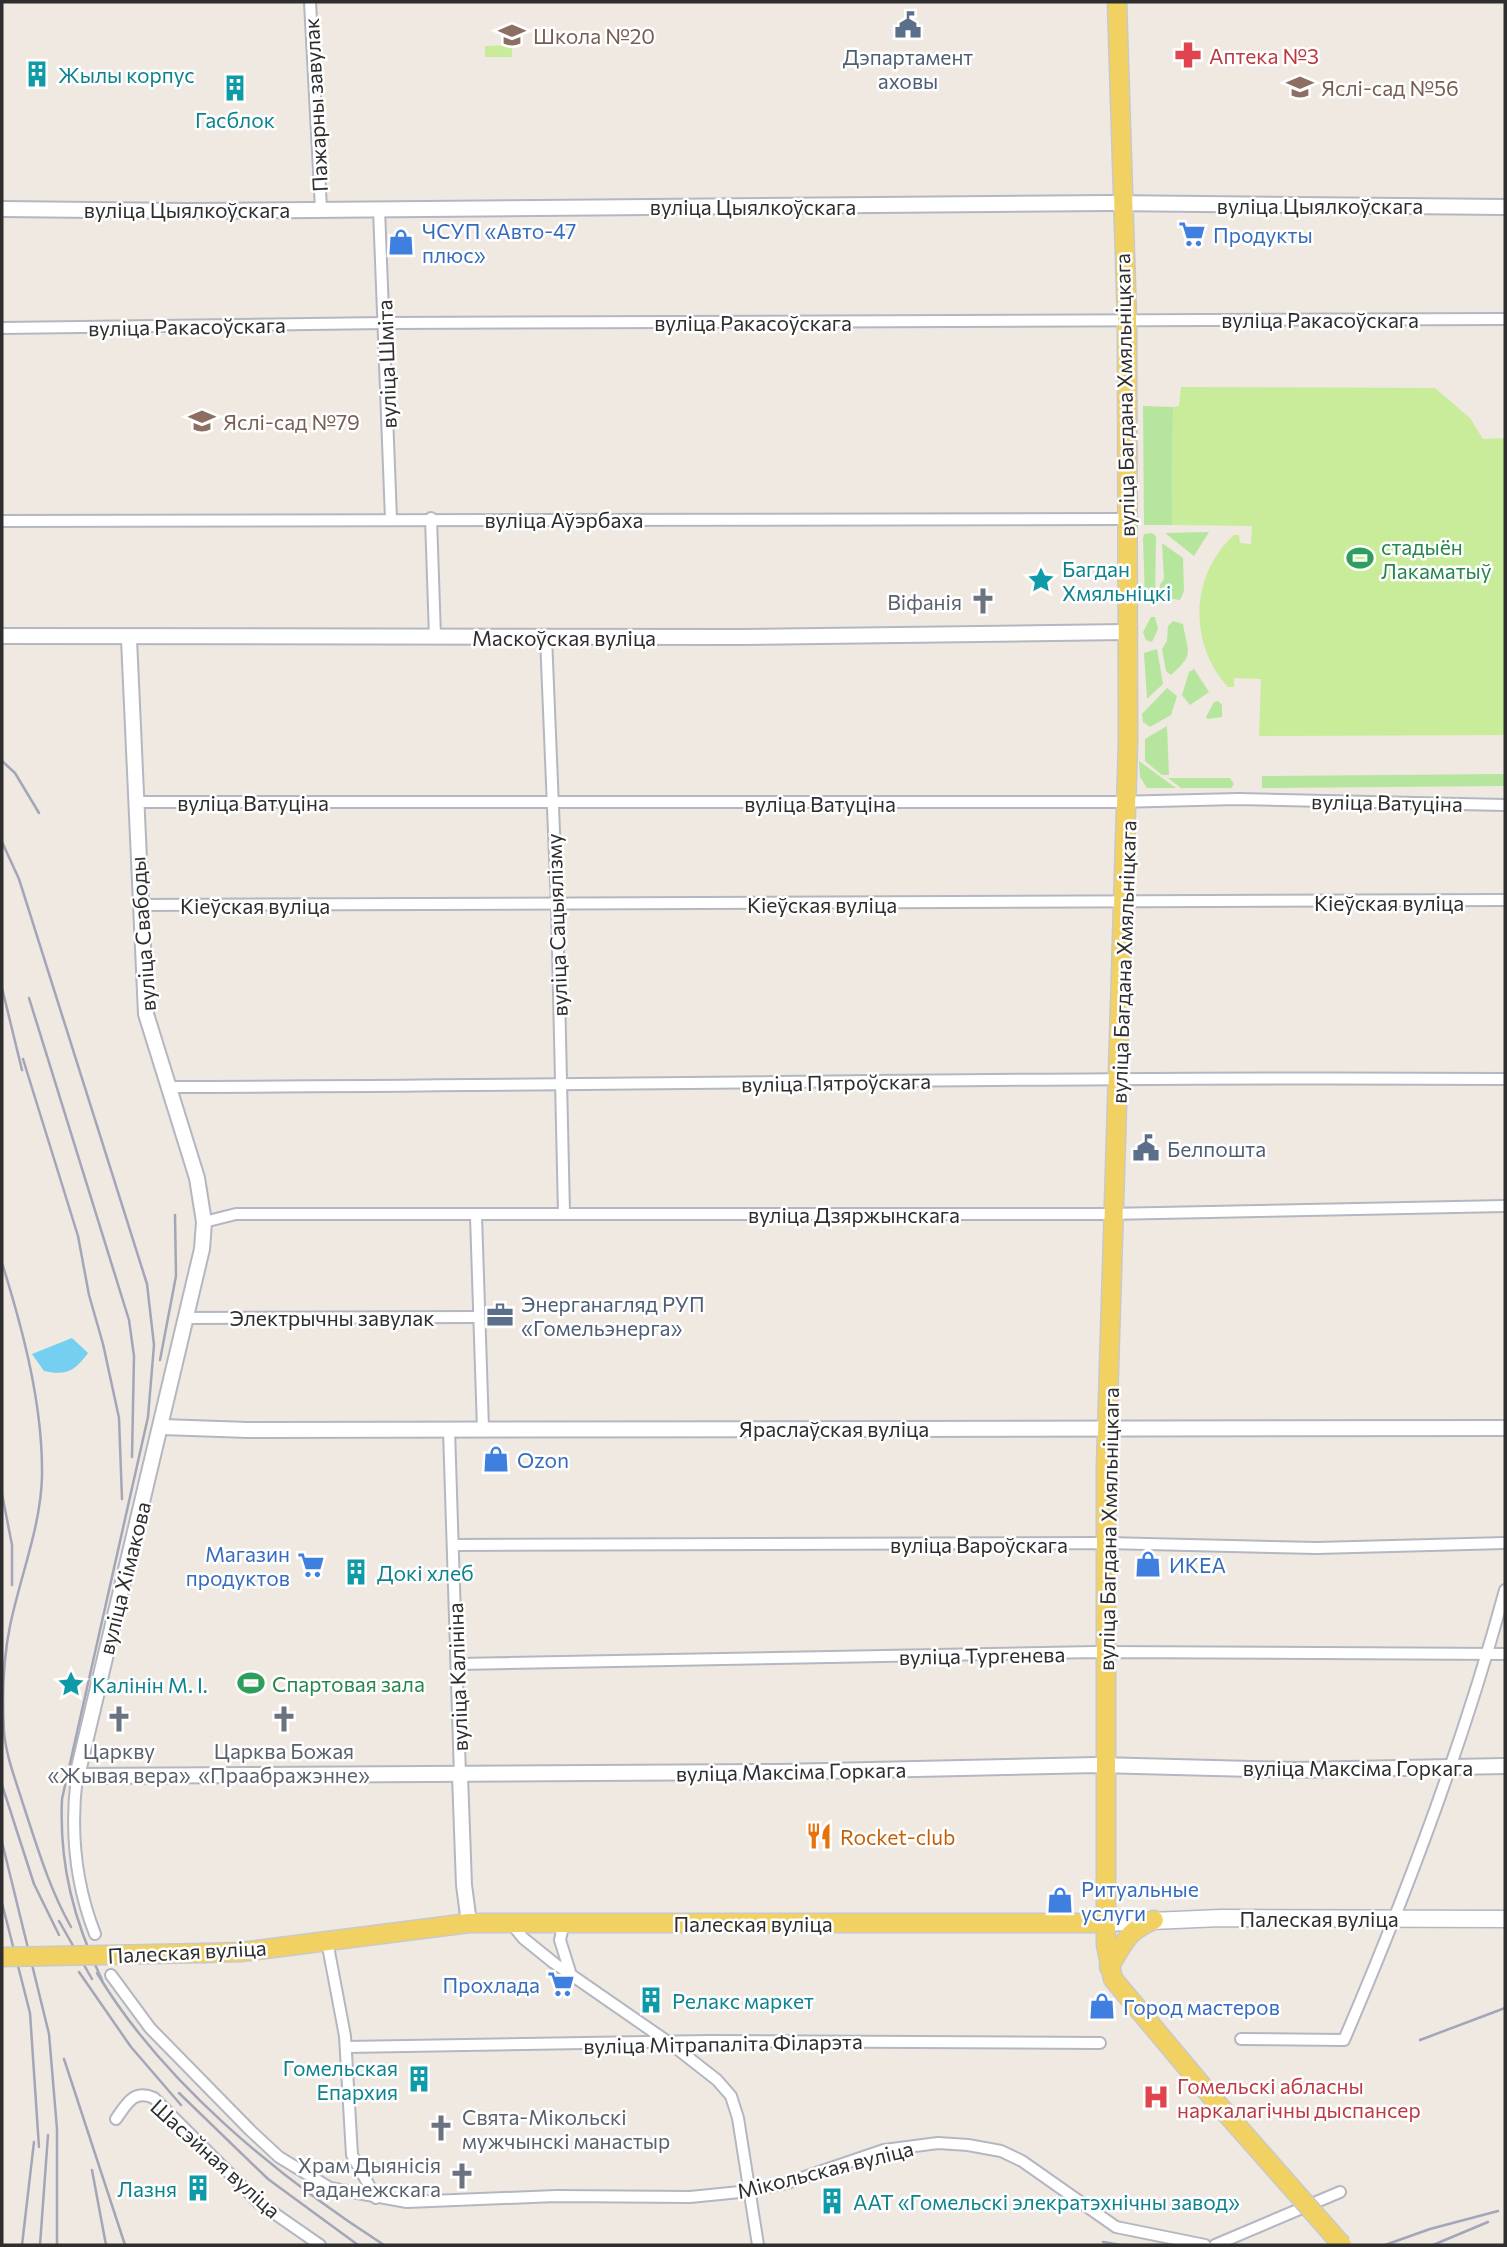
<svg xmlns="http://www.w3.org/2000/svg" width="1507" height="2247" viewBox="0 0 1507 2247" font-family="Commissioner,sans-serif">
  <style>
    .green { fill: #b6e59e }
    .pitch { fill: #c9ec9a }
    .water { fill: #75cff0 }
    .lines { fill: none; stroke-linecap: round; stroke-linejoin: round }
    .minor-casing { stroke: #b4b7c1; stroke-width: 14 }
    .tertiary-casing { stroke: #b4b7c1; stroke-width: 18 }
    .secondary-casing { stroke: #b4b7c1; stroke-width: 19 }
    .primary-casing { stroke: #c9c9c9; stroke-width: 21 }
    .minor { stroke: #fff; stroke-width: 10 }
    .tertiary { stroke: #fff; stroke-width: 14 }
    .secondary { stroke: #fff; stroke-width: 16 }
    .primary { stroke: #f2d163; stroke-width: 18 }
    .rail { stroke: #a3a6b8; stroke-width: 2.5 }
    .primary-bridge-casing { stroke: #c9c9c9; stroke-width: 21; stroke-linecap: butt }
    .primary-bridge { stroke: #f2d163; stroke-width: 18 }
    .labels { text-anchor: middle; dominant-baseline: central; stroke-width: 5; stroke-linejoin: round; paint-order: stroke }
    .education-label { font-size: 21px; fill: #785e54; stroke: #fff; text-anchor: start }
    .health-label { font-size: 21px; fill: #be3a42; stroke: #fff; text-anchor: start }
    .service-label { font-size: 21px; fill: #4e5e75; stroke: #fff; text-anchor: start }
    .culture-label { font-size: 21px; fill: #0d838f; stroke: #fff; text-anchor: start }
    .street-label { font-size: 21px; fill: #2e2e2e; stroke: #fff }
    .shop-label { font-size: 21px; fill: #366cbe; stroke: #fff; text-anchor: start }
    .leisure-label { font-size: 21px; fill: #27864d; stroke: #fff; text-anchor: start }
    .worship-label { font-size: 21px; fill: #5b616d; stroke: #fff; text-anchor: end }
    .food-label { font-size: 21px; fill: #c56008; stroke: #fff; text-anchor: start }
  </style>
  <rect width="100%" height="100%" fill="#efe9e1"/>
  <!-- green -->
  <g class="green">
    <polygon points="1143,406 1173,407 1172,525 1144,525"/>
    <polygon points="1209,532 1194,556 1165,533"/>
    <polygon points="1152,533 1156,536 1155,599 1145,599 1143,538 1144,534"/>
    <polygon points="1162,543 1183,558 1184,591 1180,600 1159,597 1160,585 1164,579"/>
    <polygon points="1151,617 1155,617 1158,629 1152,642 1146,640 1143,632"/>
    <path d="M 1173,621 L 1183,624 C 1188,655 1195,653 1171,675 L 1166,671 L 1162,649 L 1167,641 L 1168,626 Z"/>
    <polygon points="1157,649 1163,684 1147,699 1144,653"/>
    <polygon points="1194,669 1209,692 1190,705 1182,695 1189,672"/>
    <polygon points="1167,688 1177,696 1171,715 1150,727 1143,722 1142,714"/>
    <polygon points="1218,701 1222,705 1222,717 1208,719 1206,717 1214,702"/>
    <polygon points="1167,726 1169,775 1162,775 1145,761 1145,739"/>
    <polygon points="1139,761 1176,788 1147,788 1140,777"/>
    <polygon points="1505,774 1505,786 1262,788 1262,776"/>
    <polygon points="1168,778 1230,778 1234,784 1231,788 1181,788"/>
  </g>
  <!-- pitch -->
  <g class="pitch">
    <polygon points="512,45 512,57 485,57 485,46"/>
    <path d="M 1181,387 L 1435,388 L 1470,418 L 1483,439 L 1505,438 L 1505,735 L 1259,736 L 1261,679 L 1234,678 L 1234,687 L 1228,687 C 1188,643 1190,575 1234,535 L 1239,535 L 1240,543 L 1251,544 L 1252,526 L 1172,525 L 1173,407 L 1179,406 Z"/>
  </g>
  <!-- water -->
  <path class="water" d="M 72,1338 L 88,1353 C 75,1371 66,1376 44,1371 L 32,1354 Z"/>
  <g class="lines">
    <!-- minor casing -->
    <g class="minor-casing">
      <g id="minor">
        <polyline points="310,2 321,209"/>
        <polyline points="379,209 391,519"/>
        <polyline points="2,328 385,323 1505,319"/>
        <polyline points="431,518 435,637"/>
        <polyline points="2,521 1126,519"/>
        <polyline points="546,637 557,905 564,1213"/>
        <polyline points="135,802 1115,802 1238,799 1505,805"/>
        <polyline points="139,905 1505,900"/>
        <path d="M 167,1087 C 613,1086 1059,1076 1505,1079"/>
        <polyline points="476,1216 483,1429"/>
        <polyline points="204,1222 236,1214 1108,1214 1505,1206"/>
        <polyline points="185,1318 479,1317"/>
        <polyline points="449,1430 460,1775"/>
        <polyline points="453,1545 1106,1543 1317,1548 1505,1543"/>
        <polyline points="458,1664 1096,1652 1505,1654"/>
        <path d="M 77,1776 C 70,1831 75,1883 95,1934"/>
        <polyline points="564,1922 560,1940 570,1972"/>
        <polyline points="511,1923 523,1938 554,1963 671,2044 717,2080 731,2096 738,2118 758,2245"/>
        <polyline points="327,1941 345,2036 352,2155 376,2198"/>
        <polyline points="111,1975 150,2028 250,2130 279,2157 330,2188 407,2202 556,2196 690,2197 750,2191 787,2183 884,2150 938,2143 968,2145 1001,2151 1022,2161 1116,2227 1205,2245"/>
        <path d="M 1241,2039 L 1344,2040 C 1407,1893 1463,1745 1505,1590"/>
        <polyline points="346,2047 709,2041 1100,2043"/>
        <path d="M 116,2119 C 127,2103 134,2089 154,2098 L 258,2202 L 320,2245"/>
        <polyline points="1215,2245 1340,2192"/>
      </g>
    </g>
    <!-- tertiary casing -->
    <g class="tertiary-casing">
      <g id="tertiary">
        <polyline points="2,209 188,211 1109,203 1505,207"/>
        <polyline points="2,636 743,637 1126,632"/>
        <polyline points="129,639 146,1014 197,1178 204,1222 202,1249 77,1776 780,1772 1098,1765 1296,1770 1505,1766"/>
        <polyline points="162,1427 248,1430 1505,1428"/>
        <polyline points="460,1775 464,1885 469,1923"/>
      </g>
    </g>
    <!-- secondary casing -->
    <g class="secondary-casing">
      <polyline id="secondary" points="1105,1923 1221,1918 1505,1919"/>
    </g>
    <!-- primary casing -->
    <g class="primary-casing">
      <g id="primary">
        <polyline points="1117,2 1127,320 1128,742 1106,1467 1106,1945 1113,1979 1210,2095"/>
        <polyline points="205,1953 241,1952 469,1923 1105,1923"/>
        <path d="M 1109,1967 C 1124,1944 1126,1931 1154,1920"/>
      </g>
    </g>
    <!-- minor -->
    <use href="#minor" class="minor"/>
    <!-- tertiary -->
    <use href="#tertiary" class="tertiary"/>
    <!-- secondary -->
    <use href="#secondary" class="secondary"/>
    <!-- primary -->
    <use href="#primary" class="primary"/>
    <!-- rail -->
    <g class="rail">
      <polyline points="2,761 15,773 39,813"/>
      <path d="M 2,842 L 19,879 L 147,1284 L 154,1345 L 148,1417 L 62,1799 C 59,1865 74,1921 102,1980"/>
      <polyline points="2,988 22,1070"/>
      <polyline points="29,998 129,1320 134,1356 132,1457"/>
      <polyline points="23,1059 78,1236 89,1295 103,1344 119,1418 122,1499"/>
      <path d="M 2,1263 C 23,1330 43,1405 42,1476 C 41,1526 20,1577 10,1626 C 3,1660 2,1697 4,1732 C 6,1756 16,1781 23,1804 C 37,1846 49,1888 71,1927"/>
      <polyline points="160,1360 176,1276 175,1215"/>
      <polyline points="2,1494 12,1545 12,1585"/>
      <polyline points="2,1785 34,1884 59,1935"/>
      <polyline points="2,1842 49,2034 57,2129 57,2245"/>
      <polyline points="2,1903 30,2013 39,2147"/>
      <polyline points="59,1921 92,1979"/>
      <polyline points="79,1972 131,2047 181,2105"/>
      <path d="M 97,1973 C 162,2082 278,2177 384,2245"/>
      <polyline points="1420,2040 1505,2008"/>
      <polyline points="64,2059 125,2245"/>
      <polyline points="179,2093 268,2179 358,2245"/>
      <polyline points="92,2170 106,2245"/>
      <polyline points="1103,2242 1121,2245"/>
      <polyline points="22,2245 34,2142"/>
      <polyline points="40,2245 48,2135"/>
      <polyline points="1385,2245 1430,2229 1498,2211"/>
      <polyline points="1433,2245 1488,2222"/>
    </g>
    <!-- primary-bridge casing -->
    <g class="primary-bridge-casing">
      <g id="primary-bridge">
        <polyline points="2,1957 205,1953"/>
        <polyline points="1210,2095 1342,2245"/>
      </g>
    </g>
    <!-- primary-bridge -->
    <use href="#primary-bridge" class="primary-bridge"/>
  </g>
  <!-- icons -->
  <defs>
    <g id="civic-bare" transform="scale(2.1)"><path d="M-.6-6.5H3V-4.5H.6V-3L4-1V1h2V6H-6V1h2V-1L-.6-3ZM-1.2 2.5V6h2.4V2.5Z" fill="#5c6f8a" stroke="#fff" stroke-width="2.5" paint-order="stroke"/></g>
    <g id="school-bare" transform="scale(2.1)"><path d="M0-5L7-2L0 1L-7-2ZM-4 1L0 2.5L4 1V4Q0 6-4 4Z" fill="#8d6e63" stroke="#fff" stroke-width="2.5" paint-order="stroke"/></g>
    <g id="pharmacy-bare" transform="scale(2.1)"><path d="M-2-6h4v4h4v4h-4v4h-4v-4h-4v-4h4Z" fill="#e0444e" stroke="#fff" stroke-width="2.5" paint-order="stroke"/></g>
    <g id="building-bare" transform="scale(2.1)"><path d="M-4-6H4V6H1V3H-1V6H-4ZM-2.5-4.3h1.7v1.8h-1.7ZM.8-4.3h1.7v1.8H.8ZM-2.5-1h1.7V.8h-1.7ZM.8-1h1.7V.8H.8Z" fill="#0f9aa8" stroke="#fff" stroke-width="2.5" paint-order="stroke"/></g>
    <g id="supermarket-bare" transform="scale(2.1)"><path d="M-6-5.5h2.5l.6 2H6L4.5 2H-2.5L-4.4-4H-6ZM-1.5 3.2a1.3 1.3 0 1 0 .1 0ZM3 3.2a1.3 1.3 0 1 0 .1 0Z" fill="#3f7fe0" stroke="#fff" stroke-width="2.5" paint-order="stroke"/></g>
    <g id="shop-bare" transform="scale(2.1)"><path d="M-5-2.5h2.3a2.7 3.5 0 0 1 5.4 0H5L5.5 6h-11ZM-1.5-2.5h3a1.5 2.3 0 0 0-3 0Z" fill="#3f7fe0" stroke="#fff" stroke-width="2.5" paint-order="stroke"/></g>
    <g id="stadium-bare" transform="scale(2.1)"><path d="M0-5a6.5 5 0 1 0 0 10a6.5 5 0 1 0 0-10ZM-3.5-1.8h7v3.6h-7Z" fill="#2e9e5b" stroke="#fff" stroke-width="2.5" paint-order="stroke"/></g>
    <g id="sight-bare" transform="scale(2.1)"><path d="M0-6L1.8-2.2L6-1.7L2.9 1.2L3.7 5.4L0 3.3L-3.7 5.4L-2.9 1.2L-6-1.7L-1.8-2.2Z" fill="#0f9aa8" stroke="#fff" stroke-width="2.5" paint-order="stroke"/></g>
    <g id="church-bare" transform="scale(2.1)"><path d="M-1.2-6h2.4v3.5h3.3v2.4h-3.3V6h-2.4V-.1h-3.3v-2.4h3.3Z" fill="#6b7280" stroke="#fff" stroke-width="2.5" paint-order="stroke"/></g>
    <g id="office-bare" transform="scale(2.1)"><path d="M-6-3h4V-5.5h4V-3h4V5H-6ZM-1-4.5V-3h2v-1.5ZM-6 0V1H6V0Z" fill="#5c6f8a" stroke="#fff" stroke-width="2.5" paint-order="stroke"/></g>
    <g id="restaurant-bare" transform="scale(2.1)"><path d="M-5-6h1v4h1v-4h1v4h1v-4h1v5L-1.5 .5V6h-2V.5L-5-1ZM5-6V6H3V1.5H1.5Q1.5-4 5-6Z" fill="#e8710a" stroke="#fff" stroke-width="2.5" paint-order="stroke"/></g>
    <g id="hospital-bare" transform="scale(2.1)"><path d="M-5-5h3v3.5h4V-5h3V5h-3V1.5h-4V5h-3Z" fill="#e0444e" stroke="#fff" stroke-width="2.5" paint-order="stroke"/></g>
  </defs>
  <g fill-rule="evenodd">
    <use href="#civic-bare" x="908" y="25"/>
    <use href="#school-bare" x="512" y="35"/>
    <use href="#pharmacy-bare" x="1188" y="55"/>
    <use href="#building-bare" x="37" y="74"/>
    <use href="#school-bare" x="1300" y="87"/>
    <use href="#building-bare" x="235" y="88"/>
    <use href="#supermarket-bare" x="1192" y="234"/>
    <use href="#shop-bare" x="401" y="242"/>
    <use href="#school-bare" x="202" y="421"/>
    <use href="#stadium-bare" x="1360" y="558"/>
    <use href="#sight-bare" x="1041" y="580"/>
    <use href="#church-bare" x="983" y="601"/>
    <use href="#civic-bare" x="1146" y="1148"/>
    <use href="#office-bare" x="500" y="1315"/>
    <use href="#shop-bare" x="496" y="1459"/>
    <use href="#shop-bare" x="1148" y="1564"/>
    <use href="#supermarket-bare" x="311" y="1565"/>
    <use href="#building-bare" x="356" y="1572"/>
    <use href="#stadium-bare" x="251" y="1683"/>
    <use href="#sight-bare" x="71" y="1684"/>
    <use href="#church-bare" x="119" y="1719"/>
    <use href="#church-bare" x="284" y="1719"/>
    <use href="#restaurant-bare" x="819" y="1836"/>
    <use href="#shop-bare" x="1060" y="1900"/>
    <use href="#supermarket-bare" x="561" y="1984"/>
    <use href="#building-bare" x="651" y="2000"/>
    <use href="#shop-bare" x="1102" y="2006"/>
    <use href="#building-bare" x="419" y="2079"/>
    <use href="#hospital-bare" x="1156" y="2097"/>
    <use href="#church-bare" x="441" y="2128"/>
    <use href="#church-bare" x="462" y="2176"/>
    <use href="#building-bare" x="198" y="2188"/>
    <use href="#building-bare" x="832" y="2201"/>
  </g>
  <g class="labels">
    <!-- education labels -->
    <g class="education-label">
      <text x="533" y="35">Школа №20</text>
      <text x="1321" y="87">Яслі-сад №56</text>
      <text x="223" y="421">Яслі-сад №79</text>
    </g>
    <!-- health labels -->
    <g class="health-label">
      <text x="1209" y="55">Аптека №3</text>
      <text x="1177" y="2085">Гомельскі абласны<tspan x="1177" dy="24">наркалагічны дыспансер</tspan></text>
    </g>
    <!-- service labels -->
    <g class="service-label">
      <text x="908" y="56" text-anchor="middle">Дэпартамент<tspan x="908" dy="24">аховы</tspan></text>
      <text x="1167" y="1148">Белпошта</text>
      <text x="521" y="1303">Энерганагляд РУП<tspan x="521" dy="24">«Гомельэнерга»</tspan></text>
    </g>
    <!-- culture labels -->
    <g class="culture-label">
      <text x="58" y="74">Жылы корпус</text>
      <text x="235" y="119" text-anchor="middle">Гасблок</text>
      <text x="1062" y="568">Багдан<tspan x="1062" dy="24">Хмяльніцкі</tspan></text>
      <text x="377" y="1572">Докі хлеб</text>
      <text x="92" y="1684">Калінін М. І.</text>
      <text x="672" y="2000">Релакс маркет</text>
      <text x="398" y="2067" text-anchor="end">Гомельская<tspan x="398" dy="24">Епархия</tspan></text>
      <text x="177" y="2188" text-anchor="end">Лазня</text>
      <text x="853" y="2201">ААТ «Гомельскі элекратэхнічны завод»</text>
    </g>
    <!-- street labels -->
    <g class="street-label">
      <text transform="translate(315 105) rotate(-93)">Пажарны завулак</text>
      <text x="1320" y="205">вуліца Цыялкоўскага</text>
      <text x="753" y="206">вуліца Цыялкоўскага</text>
      <text x="187" y="209">вуліца Цыялкоўскага</text>
      <text x="1320" y="319">вуліца Ракасоўскага</text>
      <text x="753" y="322">вуліца Ракасоўскага</text>
      <text transform="translate(187 326) rotate(-1)">вуліца Ракасоўскага</text>
      <text transform="translate(386 364) rotate(-92)">вуліца Шміта</text>
      <text transform="translate(1124 395) rotate(-91)">вуліца Багдана Хмяльніцкага</text>
      <text x="564" y="519">вуліца Аўэрбаха</text>
      <text x="564" y="637">Маскоўская вуліца</text>
      <text x="253" y="802">вуліца Ватуціна</text>
      <text transform="translate(1387 802) rotate(1)">вуліца Ватуціна</text>
      <text x="820" y="803">вуліца Ватуціна</text>
      <text x="1389" y="902">Кіеўская вуліца</text>
      <text x="822" y="904">Кіеўская вуліца</text>
      <text x="255" y="905">Кіеўская вуліца</text>
      <text transform="translate(556 925) rotate(-92)">вуліца Сацыялізму</text>
      <text transform="translate(142 934) rotate(-94)">вуліца Свабоды</text>
      <text transform="translate(1123 962) rotate(-88)">вуліца Багдана Хмяльніцкага</text>
      <text transform="translate(836 1082) rotate(-1)">вуліца Пятроўскага</text>
      <text x="854" y="1214">вуліца Дзяржынскага</text>
      <text x="332" y="1317">Электрычны завулак</text>
      <text x="834" y="1428">Яраслаўская вуліца</text>
      <text transform="translate(1108 1529) rotate(-89)">вуліца Багдана Хмяльніцкага</text>
      <text x="979" y="1544">вуліца Вароўскага</text>
      <text transform="translate(124 1578) rotate(-76)">вуліца Хімакова</text>
      <text transform="translate(982 1655) rotate(-1)">вуліца Тургенева</text>
      <text transform="translate(457 1677) rotate(-92)">вуліца Калініна</text>
      <text x="1358" y="1767">вуліца Максіма Горкага</text>
      <text transform="translate(791 1771) rotate(-1)">вуліца Максіма Горкага</text>
      <text x="1319" y="1918">Палеская вуліца</text>
      <text x="753" y="1923">Палеская вуліца</text>
      <text transform="translate(187 1951) rotate(-3)">Палеская вуліца</text>
      <text transform="translate(723 2043) rotate(-1)">вуліца Мітрапаліта Філарэта</text>
      <text transform="translate(216 2158) rotate(42)">Шасэйная вуліца</text>
      <text transform="translate(825 2169) rotate(-14)">Мікольская вуліца</text>
    </g>
    <!-- shop labels -->
    <g class="shop-label">
      <text x="422" y="230">ЧСУП «Авто-47<tspan x="422" dy="24">плюс»</tspan></text>
      <text x="1213" y="234">Продукты</text>
      <text x="517" y="1459">Ozon</text>
      <text x="290" y="1553" text-anchor="end">Магазин<tspan x="290" dy="24">продуктов</tspan></text>
      <text x="1169" y="1564">ИКЕА</text>
      <text x="1081" y="1888">Ритуальные<tspan x="1081" dy="24">услуги</tspan></text>
      <text x="540" y="1984" text-anchor="end">Прохлада</text>
      <text x="1123" y="2006">Город мастеров</text>
    </g>
    <!-- leisure labels -->
    <g class="leisure-label">
      <text x="1381" y="546">стадыён<tspan x="1381" dy="24">Лакаматыў</tspan></text>
      <text x="272" y="1683">Спартовая зала</text>
    </g>
    <!-- worship labels -->
    <g class="worship-label">
      <text x="962" y="601">Віфанія</text>
      <text x="119" y="1750" text-anchor="middle">Царкву<tspan x="119" dy="24">«Жывая вера»</tspan></text>
      <text x="284" y="1750" text-anchor="middle">Царква Божая<tspan x="284" dy="24">«Праабражэнне»</tspan></text>
      <text x="462" y="2116" text-anchor="start">Свята-Мікольскі<tspan x="462" dy="24">мужчынскі манастыр</tspan></text>
      <text x="441" y="2164">Храм Дыянісія<tspan x="441" dy="24">Раданежскага</tspan></text>
    </g>
    <!-- food labels -->
    <g class="food-label">
      <text x="840" y="1836">Rocket-club</text>
    </g>
  </g>
  <!-- border -->
  <rect width="1507" height="2247" fill="none" stroke="#2e2e2e" stroke-width="7"/>
</svg>
